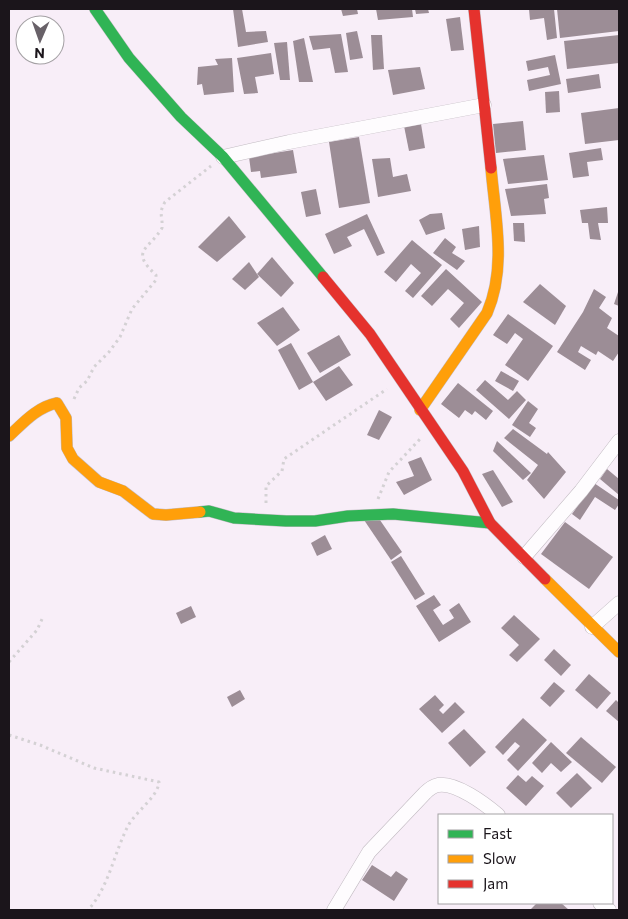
<svg xmlns="http://www.w3.org/2000/svg" width="628" height="919" viewBox="0 0 628 919" font-family="Commissioner,sans-serif">
  <style>
    .building { fill: #9c8d96 }
    .lines { fill: none; stroke-linecap: round; stroke-linejoin: round }
    .street-casing { stroke: #c2bbc2; stroke-width: 15 }
    .fast-casing { stroke: #c2bbc2; stroke-width: 12 }
    .slow-casing { stroke: #c2bbc2; stroke-width: 12 }
    .jam-casing { stroke: #c2bbc2; stroke-width: 12 }
    .path { stroke: #d4d1d4; stroke-width: 3; stroke-dasharray: 2.5 4; stroke-linecap: butt }
    .street { stroke: #fefcfe; stroke-width: 14 }
    .fast { stroke: #30b455; stroke-width: 11 }
    .slow { stroke: #ff9f0a; stroke-width: 11 }
    .jam { stroke: #e5322d; stroke-width: 11 }
  </style>
  <rect width="100%" height="100%" fill="#f8eef8"/>
  <!-- building -->
  <g class="building">
    <polygon points="233,9 242,9 246,32 266,31 268,42 238,47"/>
    <polygon points="341,9 357,9 358,14 343,16"/>
    <polygon points="376,9 412,9 413,17 378,20"/>
    <polygon points="415,9 428,9 429,13 416,14"/>
    <polygon points="529,9 554,9 557,38 547,40 544,18 530,20"/>
    <polygon points="557,9 619,9 619,31 560,38"/>
    <polygon points="460,17 464,50 451,51 446,19"/>
    <polygon points="357,31 363,58 350,60 346,33"/>
    <polygon points="341,34 348,72 335,73 330,48 313,50 309,36"/>
    <polygon points="371,35 382,35 384,69 373,70"/>
    <polygon points="619,35 619,63 567,69 564,41"/>
    <polygon points="304,38 313,82 299,82 293,41"/>
    <polygon points="287,42 290,80 280,80 274,43"/>
    <polygon points="271,53 274,74 255,77 258,93 244,94 237,58"/>
    <polygon points="555,55 561,84 529,91 527,80 550,75 548,67 528,71 526,61"/>
    <polygon points="232,58 234,92 204,95 202,84 197,85 198,67 218,65 215,59"/>
    <polygon points="420,67 425,89 393,95 388,70"/>
    <polygon points="599,74 601,88 568,93 566,79"/>
    <polygon points="559,91 560,112 546,113 545,92"/>
    <polygon points="619,108 619,140 585,144 581,113"/>
    <polygon points="523,121 526,150 496,153 493,124"/>
    <polygon points="421,124 425,148 409,151 404,126"/>
    <polygon points="359,137 370,203 339,208 329,142"/>
    <polygon points="601,148 603,160 587,162 589,176 573,178 569,153"/>
    <polygon points="293,150 297,173 261,178 260,171 251,172 249,157"/>
    <polygon points="544,155 548,180 508,184 503,159"/>
    <polygon points="390,158 393,177 407,174 411,191 378,197 372,159"/>
    <polygon points="547,184 549,198 544,199 546,214 511,216 505,189"/>
    <polygon points="316,189 321,214 306,217 301,192"/>
    <polygon points="607,207 608,223 598,223 601,240 590,239 588,223 582,223 580,210"/>
    <polygon points="442,213 445,229 426,235 419,220 430,214"/>
    <polygon points="367,214 385,253 377,256 364,229 347,237 352,246 334,254 325,234"/>
    <polygon points="229,216 246,237 217,262 198,247"/>
    <polygon points="513,223 524,223 525,242 514,241"/>
    <polygon points="479,226 480,247 465,250 462,229"/>
    <polygon points="445,238 456,247 452,253 465,261 457,270 433,253"/>
    <polygon points="412,240 442,265 413,298 405,291 421,273 411,264 396,282 384,272"/>
    <polygon points="272,257 294,283 281,297 257,274"/>
    <polygon points="249,262 259,277 245,290 232,279"/>
    <polygon points="446,269 482,302 459,328 450,319 464,303 448,289 432,306 421,296"/>
    <polygon points="540,284 566,306 555,325 523,302"/>
    <polygon points="594,289 606,297 599,308 612,318 607,328 619,336 619,352 613,361 598,351 596,355 581,346 578,352 591,360 585,370 557,352 583,312"/>
    <polygon points="619,289 619,306 614,304"/>
    <polygon points="283,307 300,330 277,346 257,323"/>
    <polygon points="508,314 553,346 528,381 505,365 523,339 515,333 507,344 493,335"/>
    <polygon points="339,335 351,355 320,373 307,353"/>
    <polygon points="291,343 313,382 299,390 278,350"/>
    <polygon points="339,366 353,385 326,401 313,382"/>
    <polygon points="501,371 519,381 513,391 495,381"/>
    <polygon points="485,380 508,400 517,391 526,400 509,419 476,390"/>
    <polygon points="458,383 493,411 486,420 475,411 472,415 465,410 459,418 441,404"/>
    <polygon points="528,401 538,409 529,423 536,428 530,437 512,425"/>
    <polygon points="379,410 392,417 379,440 367,435"/>
    <polygon points="513,429 547,454 548,452 566,472 544,499 527,480 538,465 504,438"/>
    <polygon points="497,441 531,473 523,480 493,451"/>
    <polygon points="421,457 432,480 404,495 396,482 414,476 408,462"/>
    <polygon points="607,469 619,479 619,495 600,479"/>
    <polygon points="493,470 513,502 502,507 482,474"/>
    <polygon points="594,483 619,500 619,504 615,510 595,497 580,520 572,514"/>
    <polygon points="373,510 402,552 391,560 362,517"/>
    <polygon points="565,522 613,557 589,589 541,554"/>
    <polygon points="325,535 332,549 317,556 311,543"/>
    <polygon points="401,556 425,594 415,600 391,562"/>
    <polygon points="434,595 441,605 433,610 443,625 454,618 449,610 459,603 471,622 439,642 416,606"/>
    <polygon points="191,606 196,617 181,624 176,613"/>
    <polygon points="514,615 540,639 517,662 509,655 519,645 501,628"/>
    <polygon points="554,649 571,665 561,676 544,660"/>
    <polygon points="589,674 611,693 597,709 575,690"/>
    <polygon points="554,682 565,691 550,707 540,698"/>
    <polygon points="240,690 245,699 232,707 227,697"/>
    <polygon points="435,695 444,705 439,710 443,714 455,702 465,712 442,733 419,709"/>
    <polygon points="616,700 619,703 619,722 606,711"/>
    <polygon points="523,718 547,740 518,771 507,760 520,746 515,742 503,755 495,747"/>
    <polygon points="464,729 486,752 470,767 448,743"/>
    <polygon points="581,737 616,767 602,783 566,753"/>
    <polygon points="551,742 572,762 561,772 551,763 542,773 532,763"/>
    <polygon points="577,773 592,788 571,808 556,793"/>
    <polygon points="518,775 526,782 532,776 544,786 526,806 506,788"/>
    <polygon points="372,865 391,877 396,871 408,879 394,901 362,880"/>
    <polygon points="537,903 561,903 569,910 530,910"/>
  </g>
  <g class="lines">
    <!-- street casing -->
    <g class="street-casing">
      <g id="street">
        <polyline points="223,157 289,142 484,105"/>
        <polyline points="524,557 581,491 619,441"/>
        <polyline points="592,627 619,603"/>
        <polyline points="600,903 609,910"/>
        <path d="M 334,910 L 369,852 L 425,793 C 429,789 433,786 438,785 C 456,782 485,804 498,815"/>
      </g>
    </g>
    <!-- fast casing -->
    <g class="fast-casing">
      <g id="fast">
        <polyline points="95,9 129,58 181,117 223,157 323,277"/>
        <polyline points="200,512 209,511 234,518 286,521 315,521 348,516 393,514 490,523"/>
      </g>
    </g>
    <!-- slow casing -->
    <g class="slow-casing">
      <g id="slow">
        <path d="M 420,410 L 487,313 C 507,267 495,216 491,168"/>
        <path d="M 9,436 C 23,423 37,407 57,403 L 66,418 L 67,448 L 73,459 L 99,482 L 123,491 L 153,514 L 166,515 L 200,512"/>
        <polyline points="545,579 619,652"/>
      </g>
    </g>
    <!-- jam casing -->
    <g class="jam-casing">
      <g id="jam">
        <polyline points="474,9 491,168"/>
        <polyline points="323,277 370,334 463,471 490,523 545,579"/>
      </g>
    </g>
    <!-- path -->
    <g class="path">
      <path d="M 74,399 L 79,388 L 87,381 L 94,367 L 109,352 L 120,337 L 132,309 L 156,280 L 156,275 C 129,250 149,250 162,228 C 163,216 158,214 165,202 L 211,166"/>
      <polyline points="378,499 389,472 421,438"/>
      <polyline points="266,503 266,486 282,471 284,459 387,389"/>
      <polyline points="9,662 37,630 43,617"/>
      <path d="M 9,735 L 40,745 L 94,768 L 159,782 C 158,797 136,811 128,826 C 114,853 109,887 88,910"/>
    </g>
    <!-- street -->
    <use href="#street" class="street"/>
    <!-- fast -->
    <use href="#fast" class="fast"/>
    <!-- slow -->
    <use href="#slow" class="slow"/>
    <!-- jam -->
    <use href="#jam" class="jam"/>
  </g>
  <!-- border -->
  <rect width="628" height="919" fill="none" stroke="#1b151b" stroke-width="20"/>
  <!-- legend -->
  <rect x="438" y="814" width="175" height="90" fill="#ffffff" stroke="#a4a1a4"/>
  <rect x="448" y="830" width="25" height="8" fill="#30b455" stroke="#a4a1a4"/>
  <text x="483" y="839" font-size="15" fill="#1b151b">Fast</text>
  <rect x="448" y="855" width="25" height="8" fill="#ff9f0a" stroke="#a4a1a4"/>
  <text x="483" y="864" font-size="15" fill="#1b151b">Slow</text>
  <rect x="448" y="880" width="25" height="8" fill="#e5322d" stroke="#a4a1a4"/>
  <text x="483" y="889" font-size="15" fill="#1b151b">Jam</text>
  <!-- north arrow -->
  <g transform="translate(40 40) rotate(182)"><circle r="24" fill="#ffffff" stroke="#a4a1a4"/>
  <path d="M0-4L9 19L0 12L-9 19Z" fill="#686168"/>
  <text y="-8" font-size="14" font-weight="bold" text-anchor="middle" fill="#1b151b">N</text>
  </g>
</svg>
